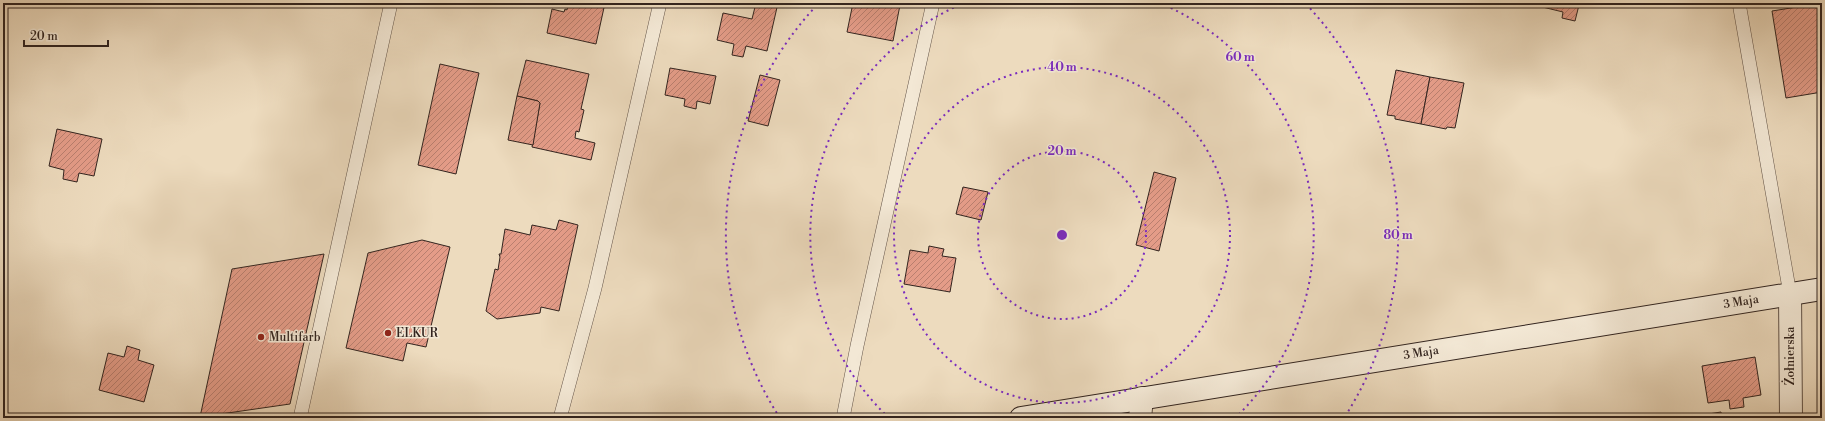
<svg xmlns="http://www.w3.org/2000/svg" width="1825" height="421" viewBox="0 0 1825 421" font-family="'Libre Bodoni',serif">
  <style>
    .building { fill: url(#building-hatch); stroke: #32241f }
    .lines { fill: none; stroke-linecap: round; stroke-linejoin: round }
    .lane-casing { stroke: #615247; stroke-width: 14 }
    .street-casing { stroke: #615247; stroke-width: 24 }
    .secondary-casing { stroke: #32241f; stroke-width: 24 }
    .lane { stroke: #f3e8d5; stroke-width: 13 }
    .street { stroke: #f3e8d5; stroke-width: 22 }
    .secondary { stroke: #f3e8d5; stroke-width: 22 }
    .ring { fill: none; stroke: #7b2cbf; stroke-width: 2; stroke-dasharray: 2 4 }
    .poi-dot { fill: #8f2418; stroke: #f3e8d5; stroke-width: 1.5 }
    .labels { text-anchor: middle; dominant-baseline: central; stroke-width: 3; stroke-linejoin: round; paint-order: stroke }
    .street-label { font-size: 12px; fill: #32241f; stroke: #f3e8d5 }
    .poi-label { font-size: 12px; fill: #32241f; stroke: #f3e8d5; text-anchor: start }
    .centre { fill: #7b2cbf; stroke: #f3e8d5; stroke-width: 2 }
    .ring-label { font-size: 12px; text-anchor: middle; font-weight: bold; fill: #7b2cbf; stroke: #f3e8d5; stroke-width: 3; stroke-linejoin: round; paint-order: stroke }
  </style>
  <defs>
    <pattern id="building-hatch" width="6" height="6" patternUnits="userSpaceOnUse"><rect width="6" height="6" fill="#e49c88"/><path d="M-1 1l2-2M0 6l6-6M5 7l2-2" fill="none" stroke="#b97f6f"/></pattern>
  </defs>
  <rect width="100%" height="100%" fill="#eddbbe"/>
  <filter id="stains"><feTurbulence type="fractalNoise" baseFrequency=".005" numOctaves="4"/><feColorMatrix values="0 0 0 0 .2 0 0 0 0 .09 0 0 0 0 .02 0 0 0 .5 -.17"/></filter>
  <radialGradient id="worn" r=".72"><stop offset=".6" stop-color="#630" stop-opacity="0"/><stop offset="1" stop-color="#630" stop-opacity=".3"/></radialGradient>
  <!-- building -->
  <g class="building">
    <polygon points="568,3 605,3 596,44 547,33 552,9 564,12 565,9 567,10"/>
    <polygon points="756,3 778,3 767,51 746,46 743,57 732,55 734,44 717,40 723,13 752,19"/>
    <polygon points="853,3 900,5 893,41 847,32"/>
    <polygon points="1526,3 1587,3 1586,6 1579,5 1575,21 1562,18 1563,12"/>
    <polygon points="1822,3 1822,92 1786,98 1772,11"/>
    <polygon points="526,60 589,74 581,109 584,110 579,132 576,131 575,138 595,143 591,160 532,147 540,103 538,101 517,96"/>
    <polygon points="440,64 479,73 456,174 418,165"/>
    <polygon points="670,68 716,76 710,104 697,101 696,109 684,106 685,99 665,95"/>
    <polygon points="1396,70 1430,77 1421,124 1395,119 1395,116 1387,115"/>
    <polygon points="760,75 780,80 768,126 748,121"/>
    <polygon points="1430,77 1464,83 1455,128 1447,127 1446,129 1421,124"/>
    <polygon points="517,96 538,101 540,103 533,145 508,140"/>
    <polygon points="57,129 102,139 94,176 79,173 77,182 63,179 64,170 49,166"/>
    <polygon points="1154,172 1176,178 1159,251 1136,245"/>
    <polygon points="963,187 988,192 981,220 956,214"/>
    <polygon points="559,220 578,225 559,311 541,307 540,313 497,319 486,311 495,269 498,270 500,257 499,254 501,254 505,229 530,235 532,225 556,230"/>
    <polygon points="422,240 450,247 426,347 407,343 403,361 346,348 368,253"/>
    <polygon points="929,246 944,249 942,256 956,258 950,292 904,284 910,250 928,253"/>
    <polygon points="324,254 290,404 200,417 232,269"/>
    <polygon points="127,346 140,350 138,360 154,365 144,402 99,390 108,353 124,357"/>
    <polygon points="1755,357 1761,395 1743,398 1744,407 1730,409 1729,400 1708,403 1702,366"/>
    <polygon points="1721,412 1722,418 1696,418 1696,416"/>
  </g>
  <g class="lines">
    <!-- lane casing -->
    <g class="lane-casing">
      <g id="lane">
        <polyline points="1739,3 1790,294"/>
        <polyline points="300,418 391,3"/>
        <polyline points="560,418 595,288 660,3"/>
        <polyline points="843,418 857,346 933,3"/>
      </g>
    </g>
    <!-- street casing -->
    <g class="street-casing">
      <g id="street">
        <polyline points="1790,294 1791,418"/>
        <polyline points="1140,418 1142,398"/>
      </g>
    </g>
    <!-- secondary casing -->
    <g class="secondary-casing">
      <polyline id="secondary" points="1021,418 1822,289"/>
    </g>
    <!-- lane -->
    <use href="#lane" class="lane"/>
    <!-- street -->
    <use href="#street" class="street"/>
    <!-- secondary -->
    <use href="#secondary" class="secondary"/>
  </g>
  <!-- distance rings -->
  <g class="ring">
    <circle cx="1062" cy="235" r="84"/>
    <circle cx="1062" cy="235" r="168"/>
    <path d="M889 418A252 252 0 0 1 964 3M1160 3A252 252 0 0 1 1235 418"/>
    <path d="M780 418A336 336 0 0 1 818 4M1306 4A336 336 0 0 1 1344 418"/>
  </g>
  <!-- markers -->
  <g class="poi-dot">
    <circle cx="388" cy="333" r="4"/>
    <circle cx="261" cy="337" r="4"/>
  </g>
  <g class="labels">
    <!-- street labels -->
    <g class="street-label">
      <text transform="translate(1741 302) rotate(-9)">3 Maja</text>
      <text transform="translate(1421 353) rotate(-9)">3 Maja</text>
      <text transform="translate(1790 356) rotate(-90)">Żołnierska</text>
    </g>
    <!-- poi labels -->
    <g class="poi-label">
      <text x="396" y="333">ELKUR</text>
      <text x="269" y="337">Multifarb</text>
    </g>
  </g>
  <circle cx="1062" cy="235" r="6" class="centre"/>
  <g class="ring-label">
    <text x="1240" y="61">60 m</text>
    <text x="1062" y="71">40 m</text>
    <text x="1062" y="155">20 m</text>
    <text x="1398" y="239">80 m</text>
  </g>
  <!-- margin -->
  <rect width="1825" height="421" fill="none" stroke="#eddbbe" stroke-width="16"/>
  <rect x="4" y="4" width="1817" height="413" fill="none" stroke="#32241f" stroke-width="2"/>
  <rect x="8" y="8" width="1809" height="405" fill="none" stroke="#32241f"/>
  <!-- scale -->
  <path d="M24 40v6h84v-6" fill="none" stroke="#32241f" stroke-width="2"/>
  <text x="30" y="40" font-size="12" fill="#32241f" stroke="#f3e8d5" stroke-width="3" paint-order="stroke">20 m</text>
  <rect width="100%" height="100%" filter="url(#stains)"/>
  <rect width="100%" height="100%" fill="url(#worn)"/>
</svg>
